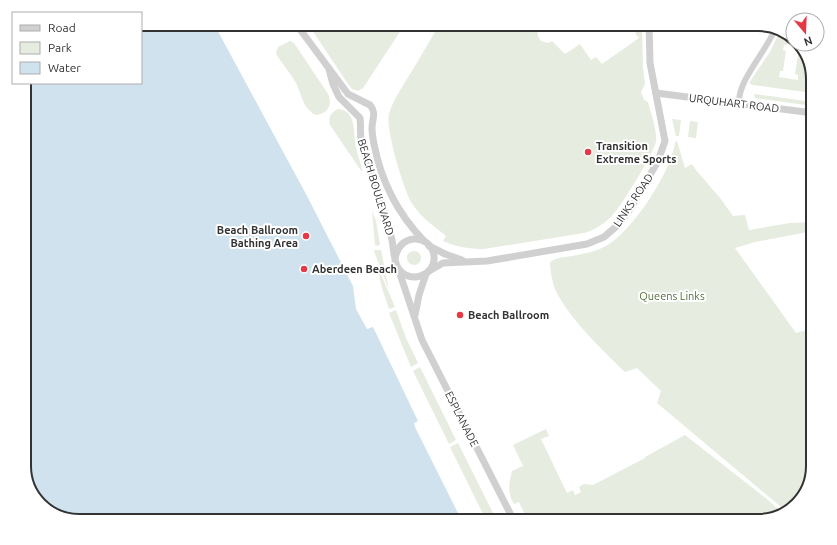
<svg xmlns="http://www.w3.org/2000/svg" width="837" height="545" viewBox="0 0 837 545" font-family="Ubuntu,sans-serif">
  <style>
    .green { fill: #e6ecdf }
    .water { fill: #cfe2ee }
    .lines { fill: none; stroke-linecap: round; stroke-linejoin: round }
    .minor { stroke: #d0d0d0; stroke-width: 6 }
    .tertiary { stroke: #d0d0d0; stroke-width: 7 }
    .poi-dot { fill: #e63946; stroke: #fff; stroke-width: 1.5 }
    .labels { text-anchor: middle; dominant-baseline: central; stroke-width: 4; stroke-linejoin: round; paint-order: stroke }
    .street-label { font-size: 11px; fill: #333; stroke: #fff }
    .poi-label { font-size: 11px; font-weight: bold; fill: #333; stroke: #fff; text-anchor: start }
    .park-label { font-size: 11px; fill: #56703f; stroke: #fff }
    .rim { fill: none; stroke: #333; stroke-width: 2 }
  </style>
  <rect width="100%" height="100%" fill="#fff"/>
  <!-- green -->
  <g class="green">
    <polygon points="308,24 405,24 363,88 358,91 352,89 348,84"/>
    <path d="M 440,24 L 541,24 L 542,25 C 537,30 536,35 541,41 L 548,43 L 552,41 L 565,54 L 580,44 L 591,60 L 596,57 L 602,64 L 639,38 L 635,33 L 640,29 L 636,24 L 642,24 L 643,68 L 645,84 L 641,92 L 644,100 L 648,102 C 651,114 657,129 656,141 C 654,153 620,209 610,218 C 602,225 594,230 584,233 L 484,249 C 468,249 457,247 443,241 L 446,236 C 434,226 422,218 413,205 C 404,192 385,128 389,114 C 393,100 403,86 410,74 C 420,58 430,40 440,24 Z"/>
    <polygon points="780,31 788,33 790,36 785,35 785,38 789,41 788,44 784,45 783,50 786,51 783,71 780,71 779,77 798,80 798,75 795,74 799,49 804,50 806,52 813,76 813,78 811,78 810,82 813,83 813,93 753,85 749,83 770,52"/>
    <path d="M 290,41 L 294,43 L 328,94 C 333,105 328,114 315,115 C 301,105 303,97 296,83 C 291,74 284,66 278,57 L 276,53 L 278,47 Z"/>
    <polygon points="754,94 813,102 813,106 755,98"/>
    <path d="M 338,109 C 357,110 353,134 356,147 C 357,154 360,161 362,169 L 362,172 L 330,125 C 328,118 331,112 338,109 Z"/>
    <polygon points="672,119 681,120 679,136 676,136"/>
    <polygon points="690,121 698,122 696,138 688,137"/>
    <path d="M 677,141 L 685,168 L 692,164 L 696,170 L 720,198 L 733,216 L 745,215 L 749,230 L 790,223 L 813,222 L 813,231 L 755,242 L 735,248 L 796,333 L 813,328 L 813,466 L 804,496 L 787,512 L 657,403 L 661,391 L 637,368 L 625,372 C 603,351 569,318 556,291 C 552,283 551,273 550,264 C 551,261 551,261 554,260 C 559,257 566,257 572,256 C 583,254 594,252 604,247 C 631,234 672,171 675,142 Z"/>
    <polygon points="372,211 376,221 380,244 378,246 375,245"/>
    <polygon points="375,250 381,250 389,290 374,251"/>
    <circle cx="414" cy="258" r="7"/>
    <polygon points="376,263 395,307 389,309 382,288"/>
    <polygon points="396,310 406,338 418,363 411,367 389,313"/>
    <polygon points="420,367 456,440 449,444 414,373 413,371"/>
    <path d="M 546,429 L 549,436 L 541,439 L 567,493 L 573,490 L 575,495 L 581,492 L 579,487 L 584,484 L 593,485 L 645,458 L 645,457 L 685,435 L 768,500 L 783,514 L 758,521 L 528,521 L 519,502 L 514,504 C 507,493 509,483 512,471 L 523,466 L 513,445 Z"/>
    <polygon points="458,443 495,517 488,521 486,520 450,447"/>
  </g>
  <!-- water -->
  <polygon class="water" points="141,24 214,24 307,196 353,286 356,309 367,329 373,327 418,421 414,423 415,427 462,521 79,521 49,512 32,494 24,469 24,83 141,83"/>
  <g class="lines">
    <!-- minor -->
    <path class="minor" d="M 739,103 C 738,80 766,52 775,29"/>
    <!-- tertiary -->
    <g class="tertiary">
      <path d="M 296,24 L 348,94 L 370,105 C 377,113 372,119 372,128 C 372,133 373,139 374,144 C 381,181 398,214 424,241"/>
      <path d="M 329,69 L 333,84 L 339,97 L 360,118 C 361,125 360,132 361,139 C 363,149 367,159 370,169 C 377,191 385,213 391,236 C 394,246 393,259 398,268 C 409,285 436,276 434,256 C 431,232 396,233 395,261"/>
      <polyline points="656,93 813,113"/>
      <polyline points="429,246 445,254 462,260"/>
      <polyline points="399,271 422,340 514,521"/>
      <polyline points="429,271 443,263 487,261 587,244 604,237 618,225 631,208 658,161 665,141 650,63 649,24"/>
      <polyline points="415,315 419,295 426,274"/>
    </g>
  </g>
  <!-- markers -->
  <g class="poi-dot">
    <circle cx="588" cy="152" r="4"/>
    <circle cx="306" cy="236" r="4"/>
    <circle cx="304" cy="269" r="4"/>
    <circle cx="460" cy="315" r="4"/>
  </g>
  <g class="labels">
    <!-- street labels -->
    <g class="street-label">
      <text transform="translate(734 103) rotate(7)">URQUHART ROAD</text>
      <text transform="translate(376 187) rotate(73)">BEACH BOULEVARD</text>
      <text transform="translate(633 200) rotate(-56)">LINKS ROAD</text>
      <text transform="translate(462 419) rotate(63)">ESPLANADE</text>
    </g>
    <!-- poi labels -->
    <g class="poi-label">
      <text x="596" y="146">Transition<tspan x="596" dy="13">Extreme Sports</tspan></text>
      <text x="298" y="230" text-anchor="end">Beach Ballroom<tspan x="298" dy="13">Bathing Area</tspan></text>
      <text x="312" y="269">Aberdeen Beach</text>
      <text x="468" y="315">Beach Ballroom</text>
    </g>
    <!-- park labels -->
    <g class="park-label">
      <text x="672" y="296">Queens Links</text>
    </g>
  </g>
  <!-- crop -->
  <path d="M0 0H837V545H0ZM79 31H758A48 48 0 0 1 806 79V466A48 48 0 0 1 758 514H79A48 48 0 0 1 31 466V79A48 48 0 0 1 79 31Z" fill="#fff" fill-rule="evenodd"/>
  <path class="rim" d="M79 31H758A48 48 0 0 1 806 79V466A48 48 0 0 1 758 514H79A48 48 0 0 1 31 466V79A48 48 0 0 1 79 31Z"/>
  <!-- legend -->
  <rect x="12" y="12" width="130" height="72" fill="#ffffff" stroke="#adadad"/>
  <rect x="20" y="25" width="20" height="6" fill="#d0d0d0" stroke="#adadad"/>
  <text x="48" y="32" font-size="12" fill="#333333">Road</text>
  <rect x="20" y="42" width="20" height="12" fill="#e6ecdf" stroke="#adadad"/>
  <text x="48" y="52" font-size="12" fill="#333333">Park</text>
  <rect x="20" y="62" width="20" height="12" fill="#cfe2ee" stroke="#adadad"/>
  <text x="48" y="72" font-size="12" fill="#333333">Water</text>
  <!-- north arrow -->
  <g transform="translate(805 32) rotate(161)"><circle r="19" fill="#ffffff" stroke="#adadad"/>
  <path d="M0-3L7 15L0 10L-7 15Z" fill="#e63946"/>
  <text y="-6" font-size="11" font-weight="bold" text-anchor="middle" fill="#333333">N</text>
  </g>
</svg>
